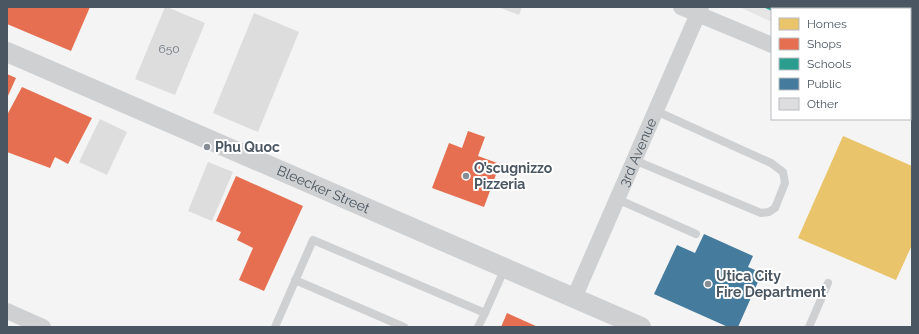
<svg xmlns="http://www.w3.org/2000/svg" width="919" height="334" viewBox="0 0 919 334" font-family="Raleway,sans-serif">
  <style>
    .education { fill: #e6e5e6 }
    .homes { fill: #e9c46a }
    .shops { fill: #e76f51 }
    .schools { fill: #2a9d8f }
    .public { fill: #457b9d }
    .building { fill: #ddddde }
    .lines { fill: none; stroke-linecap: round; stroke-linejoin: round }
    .service { stroke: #ced0d2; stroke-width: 8 }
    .minor { stroke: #ced0d2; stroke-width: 16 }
    .tertiary { stroke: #ced0d2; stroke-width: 20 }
    .poi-dot { fill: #868d94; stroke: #fff; stroke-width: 1.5 }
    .labels { text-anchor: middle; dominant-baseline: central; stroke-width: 4; stroke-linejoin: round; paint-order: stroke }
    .number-label { font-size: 12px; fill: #707881 }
    .poi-label { font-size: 14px; font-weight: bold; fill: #4a5661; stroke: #fff; text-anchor: start }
    .street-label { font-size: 14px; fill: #4a5661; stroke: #fff }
  </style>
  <rect width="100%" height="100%" fill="#f4f4f4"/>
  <!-- education -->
  <polygon class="education" points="739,7 912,7 912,75 910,80 910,9 772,9 772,22"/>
  <!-- homes -->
  <polygon class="homes" points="843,136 912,166 912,245 896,280 798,238"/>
  <!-- shops -->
  <g class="shops">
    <polygon points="7,7 90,7 71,51 7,24"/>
    <polygon points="7,74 16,78 7,98"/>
    <polygon points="22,87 92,118 68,164 55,157 50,168 7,152 7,115"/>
    <polygon points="468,131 485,137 478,156 500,164 484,207 432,188 449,143 462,148"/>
    <polygon points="236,176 303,206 264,291 239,280 253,248 237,240 241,232 216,221"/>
    <polygon points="507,313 538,327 501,327"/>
  </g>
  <!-- schools -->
  <polygon class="schools" points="763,7 857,7 856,9 772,9 772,11"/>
  <!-- public -->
  <polygon class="public" points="704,234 753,256 748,267 762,273 738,327 728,327 654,294 677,245 695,253"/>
  <!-- building -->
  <g class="building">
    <polygon points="165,7 167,7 205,23 175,95 135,79"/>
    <polygon points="498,7 522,7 519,15"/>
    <polygon points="254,13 299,32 258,132 213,113"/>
    <polygon points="100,119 127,132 107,175 79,162"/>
    <polygon points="208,162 233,172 212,221 188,211"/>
  </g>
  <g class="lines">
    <!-- service -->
    <g class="service">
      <polyline points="634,160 761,213 769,212 775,208 785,183 783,172 771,163 656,111"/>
      <polyline points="617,199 696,234"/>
      <polyline points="295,280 404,327"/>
      <polyline points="275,327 313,240 485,313 505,268"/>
      <polyline points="478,327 485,313"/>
      <polyline points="809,327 828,283"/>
    </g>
    <!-- minor -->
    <g class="minor">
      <polyline points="681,7 772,45"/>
      <polyline points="910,104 912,105"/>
      <path id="s1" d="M 574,298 L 701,7"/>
      <polyline points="7,311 43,327"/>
    </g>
    <!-- tertiary -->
    <path class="tertiary" id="s2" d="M 7,52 L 641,327"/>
  </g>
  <!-- markers -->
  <g class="poi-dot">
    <circle cx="207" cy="147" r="4"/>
    <circle cx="466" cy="176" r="4"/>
    <circle cx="708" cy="284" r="4"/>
  </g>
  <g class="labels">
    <!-- number labels -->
    <g class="number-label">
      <text x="169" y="49">650</text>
    </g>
    <!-- poi labels -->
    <g class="poi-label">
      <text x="215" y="147">Phu Quoc</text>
      <text x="474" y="168">O’scugnizzo<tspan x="474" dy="16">Pizzeria</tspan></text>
      <text x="716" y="276">Utica City<tspan x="716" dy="16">Fire Department</tspan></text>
    </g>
    <!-- street labels -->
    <g class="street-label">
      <text stroke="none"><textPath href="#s1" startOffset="159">3rd Avenue</textPath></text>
      <text stroke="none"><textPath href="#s2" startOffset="345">Bleecker Street</textPath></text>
    </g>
  </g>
  <!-- border -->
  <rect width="919" height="334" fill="none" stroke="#4a5661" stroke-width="16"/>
  <!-- legend -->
  <rect x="771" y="8" width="140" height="112" fill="#ffffff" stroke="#b7bbc0"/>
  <rect x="779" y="18" width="20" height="12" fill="#e9c46a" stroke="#b7bbc0"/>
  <text x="807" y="28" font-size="12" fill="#4a5661">Homes</text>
  <rect x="779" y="38" width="20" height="12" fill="#e76f51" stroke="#b7bbc0"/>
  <text x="807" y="48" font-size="12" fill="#4a5661">Shops</text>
  <rect x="779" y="58" width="20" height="12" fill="#2a9d8f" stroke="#b7bbc0"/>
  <text x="807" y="68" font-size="12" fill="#4a5661">Schools</text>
  <rect x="779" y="78" width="20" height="12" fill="#457b9d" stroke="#b7bbc0"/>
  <text x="807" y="88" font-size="12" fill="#4a5661">Public</text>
  <rect x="779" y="98" width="20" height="12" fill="#ddddde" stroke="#b7bbc0"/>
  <text x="807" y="108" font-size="12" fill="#4a5661">Other</text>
</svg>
